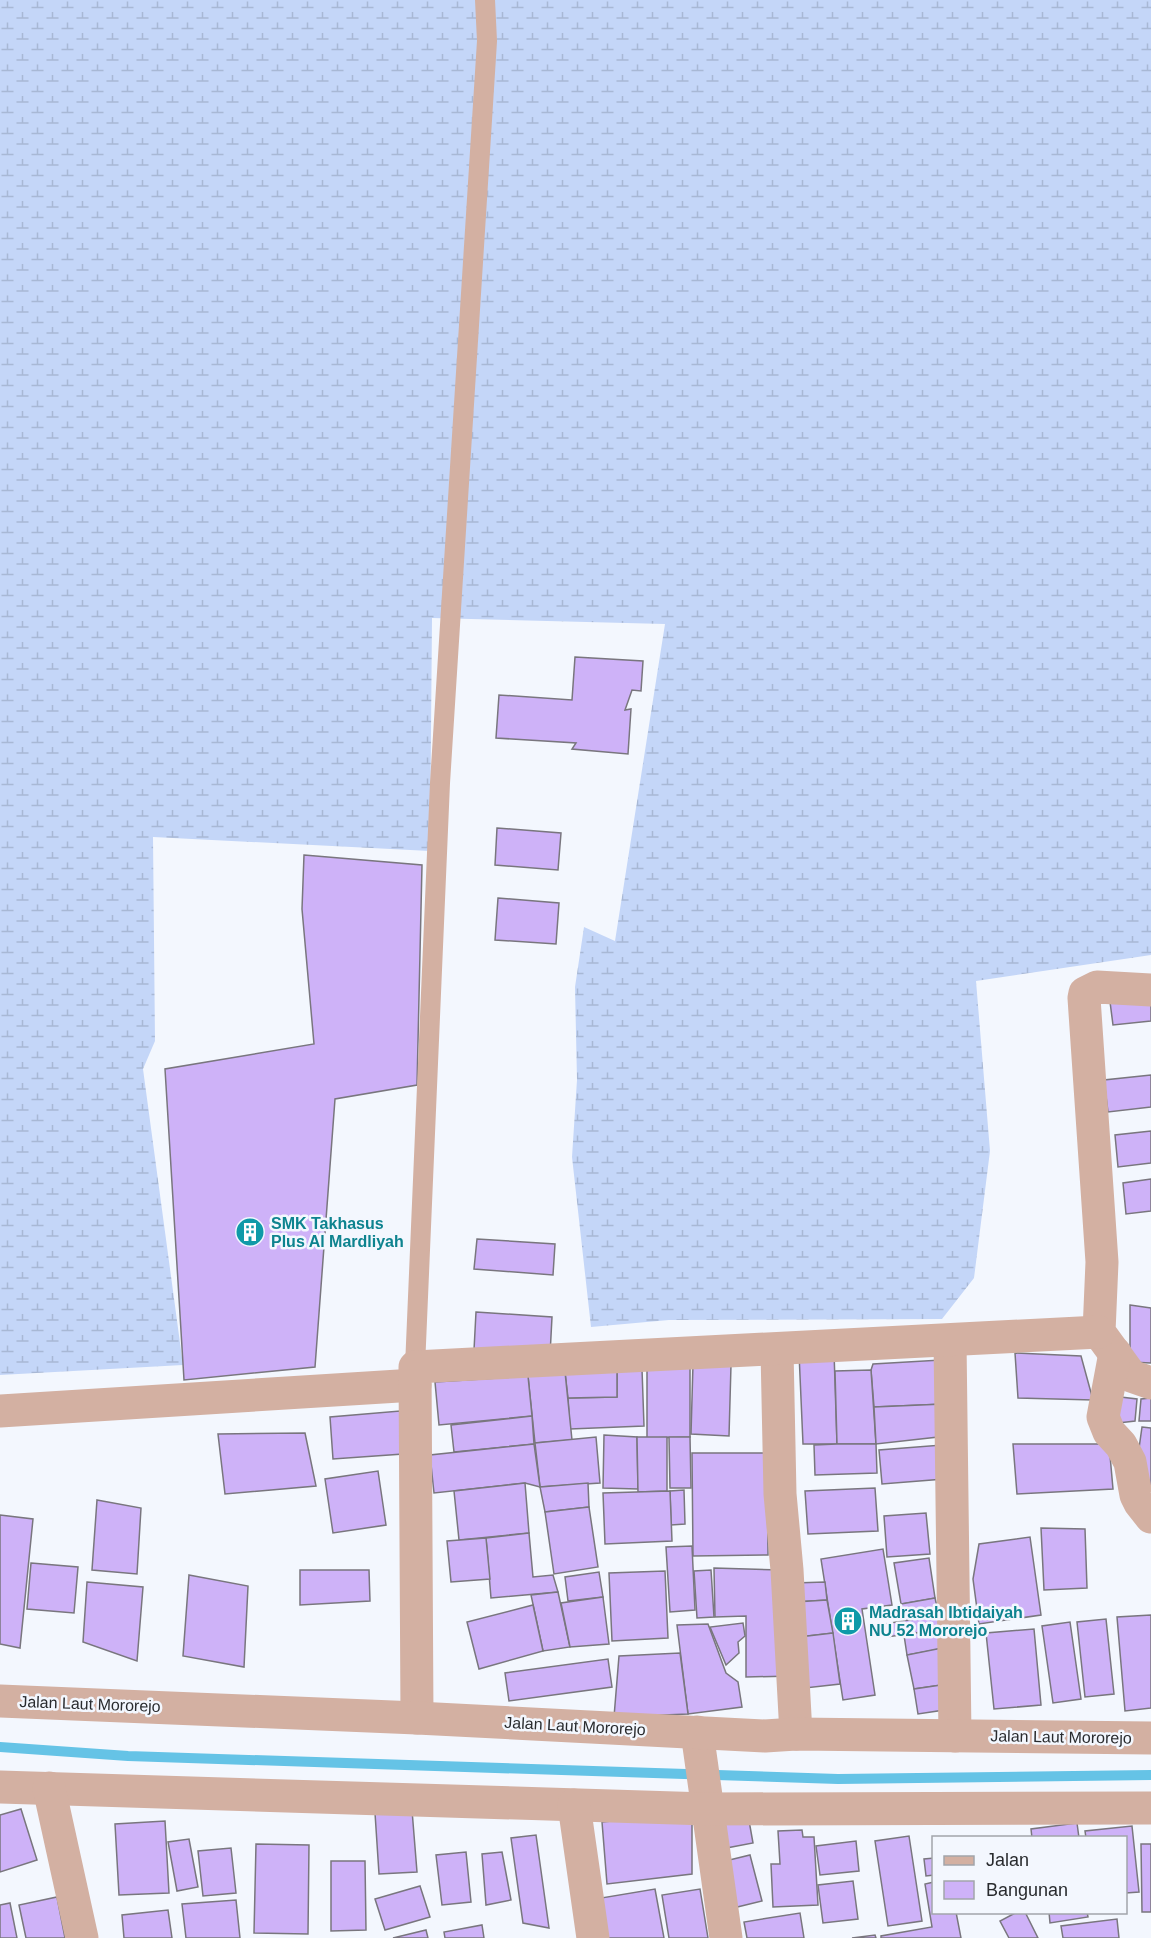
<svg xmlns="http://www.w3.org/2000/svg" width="1151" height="1938" viewBox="0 0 1151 1938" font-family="Arial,sans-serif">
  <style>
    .wetland { fill: url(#wetland-marsh) }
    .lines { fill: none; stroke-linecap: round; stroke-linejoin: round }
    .stream { stroke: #65c3e6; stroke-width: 10 }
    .building { fill: #ceb2f8; stroke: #79767e; stroke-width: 1.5 }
    .service { stroke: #d3b0a2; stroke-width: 20 }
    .minor { stroke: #d3b0a2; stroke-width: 33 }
    .tertiary { stroke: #d3b0a2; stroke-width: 33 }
    .labels { text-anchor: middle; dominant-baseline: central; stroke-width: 5; stroke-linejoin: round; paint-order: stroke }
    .culture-label { font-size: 16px; font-weight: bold; fill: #0d838f; stroke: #f3f7fe; text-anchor: start }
    .street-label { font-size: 16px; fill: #292b2e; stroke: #f3f7fe }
  </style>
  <defs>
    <pattern id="wetland-marsh" width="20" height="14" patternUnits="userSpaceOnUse" patternTransform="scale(1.5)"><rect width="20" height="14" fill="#c4d6f8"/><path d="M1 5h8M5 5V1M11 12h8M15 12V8" fill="none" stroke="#a8b8d5"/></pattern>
  </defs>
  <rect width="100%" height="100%" fill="#f3f7fe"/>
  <!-- wetland -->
  <polygon class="wetland" points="0,0 1151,0 1151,955 976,981 990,1151 974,1278 942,1319 669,1320 591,1327 572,1157 577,1080 575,987 584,927 615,941 665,624 432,618 430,851 153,837 155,1041 143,1069 183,1365 0,1375"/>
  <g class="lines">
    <!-- stream -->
    <polyline class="stream" points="0,1747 128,1756 838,1779 1151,1775"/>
  </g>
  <!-- building -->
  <g class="building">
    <polygon points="575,657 643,661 641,691 632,690 625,710 631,709 628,754 572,749 576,743 496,738 499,695 572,700"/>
    <polygon points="497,828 561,833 558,870 495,865"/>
    <polygon points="304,855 422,865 417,1085 335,1099 315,1367 184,1380 165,1069 314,1044 302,909"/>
    <polygon points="498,898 559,903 556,944 495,940"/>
    <polygon points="1151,989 1151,1021 1113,1025 1109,994"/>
    <polygon points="1151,1075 1151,1107 1108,1112 1104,1080"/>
    <polygon points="1151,1131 1151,1163 1118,1167 1115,1135"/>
    <polygon points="1151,1179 1151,1211 1126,1214 1123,1183"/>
    <polygon points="477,1239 555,1244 553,1275 474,1269"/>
    <polygon points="1130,1305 1151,1308 1151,1363 1130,1362"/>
    <polygon points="476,1312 552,1317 550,1355 474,1350"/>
    <polygon points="834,1352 837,1444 803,1444 799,1353"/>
    <polygon points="1015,1353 1081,1356 1093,1400 1018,1398"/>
    <polygon points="647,1360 690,1361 690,1437 647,1438"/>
    <polygon points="941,1360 944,1404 874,1407 871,1370 873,1364"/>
    <polygon points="693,1364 731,1365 729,1436 691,1434"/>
    <polygon points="642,1369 644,1426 570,1429 568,1398 617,1397 617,1370"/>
    <polygon points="617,1370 617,1397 568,1398 565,1372"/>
    <polygon points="871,1370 876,1444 837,1444 835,1371"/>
    <polygon points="565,1372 572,1440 535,1443 528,1376"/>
    <polygon points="528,1376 532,1416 439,1425 435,1382"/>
    <polygon points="1112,1396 1137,1399 1135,1421 1110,1424"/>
    <polygon points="1151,1398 1151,1421 1139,1421 1141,1399"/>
    <polygon points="944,1404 947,1436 876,1444 874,1407"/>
    <polygon points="400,1411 403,1454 333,1459 330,1417"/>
    <polygon points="532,1416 534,1444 454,1452 451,1425"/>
    <polygon points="1142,1427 1151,1428 1151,1488 1134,1484"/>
    <polygon points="305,1433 316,1486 225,1494 218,1434"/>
    <polygon points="604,1435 637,1437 638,1489 603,1488"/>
    <polygon points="596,1437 600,1483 540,1487 535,1443"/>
    <polygon points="637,1437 667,1437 667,1491 638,1492"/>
    <polygon points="669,1437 690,1437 691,1488 670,1488"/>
    <polygon points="534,1444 540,1487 525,1483 434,1493 430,1455"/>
    <polygon points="837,1444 876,1444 877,1473 815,1475 814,1445"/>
    <polygon points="1013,1444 1109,1444 1113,1489 1017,1494"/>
    <polygon points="942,1445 944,1479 882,1484 879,1450"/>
    <polygon points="692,1453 767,1453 768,1555 693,1556"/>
    <polygon points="378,1471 386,1525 333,1533 325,1479"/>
    <polygon points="525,1483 529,1533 459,1540 454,1491"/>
    <polygon points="588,1483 589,1507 545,1512 540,1487"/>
    <polygon points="875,1488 878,1531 808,1534 805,1491"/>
    <polygon points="684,1490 685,1524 671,1525 670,1491"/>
    <polygon points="670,1491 672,1541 605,1544 603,1493"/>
    <polygon points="97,1500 141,1508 137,1574 92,1570"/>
    <polygon points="589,1507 598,1567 554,1574 545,1512"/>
    <polygon points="926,1513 930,1554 887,1557 884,1516"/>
    <polygon points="0,1515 33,1519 20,1648 0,1644"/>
    <polygon points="1041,1528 1085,1529 1087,1588 1044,1590"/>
    <polygon points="529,1533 533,1577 553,1575 558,1592 491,1598 486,1538"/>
    <polygon points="1030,1537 1041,1615 979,1624 973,1579 979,1544"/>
    <polygon points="486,1538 490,1579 451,1582 447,1541"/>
    <polygon points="692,1546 695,1610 670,1612 666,1547"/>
    <polygon points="883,1549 892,1605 862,1609 875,1695 843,1700 821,1559"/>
    <polygon points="929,1558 935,1598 901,1604 894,1563"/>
    <polygon points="31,1563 78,1567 74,1613 27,1609"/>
    <polygon points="714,1568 781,1570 792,1676 746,1677 746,1616 715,1617"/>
    <polygon points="300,1570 369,1570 370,1601 300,1605"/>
    <polygon points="711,1570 714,1617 697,1618 694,1571"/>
    <polygon points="665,1571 668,1638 612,1641 609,1573"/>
    <polygon points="599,1572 603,1597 568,1601 565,1577"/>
    <polygon points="189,1575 248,1586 244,1667 183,1656"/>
    <polygon points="87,1582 143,1587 137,1661 83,1642"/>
    <polygon points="825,1582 827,1600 795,1602 794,1583"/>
    <polygon points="558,1592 570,1647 543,1651 531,1595"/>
    <polygon points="603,1597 609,1644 570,1647 561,1603"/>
    <polygon points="935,1598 939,1615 904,1621 901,1604"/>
    <polygon points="827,1600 833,1633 799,1637 795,1602"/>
    <polygon points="533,1605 543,1651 479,1669 467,1622"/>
    <polygon points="939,1615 942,1629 887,1637 884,1624"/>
    <polygon points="1151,1615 1151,1708 1125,1711 1117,1617"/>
    <polygon points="1106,1619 1114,1694 1085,1697 1077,1622"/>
    <polygon points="1070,1622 1081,1699 1053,1703 1042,1626"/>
    <polygon points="743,1623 745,1636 738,1642 739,1653 726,1665 710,1627"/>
    <polygon points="708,1624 726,1673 738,1682 742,1707 688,1714 677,1625"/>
    <polygon points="942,1629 946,1648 907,1655 904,1635"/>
    <polygon points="1034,1629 1041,1705 994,1709 986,1633"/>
    <polygon points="833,1633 840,1684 805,1688 799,1637"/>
    <polygon points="942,1648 941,1685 914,1689 907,1655"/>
    <polygon points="680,1653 688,1714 614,1717 619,1656"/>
    <polygon points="608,1659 612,1687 509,1701 505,1673"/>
    <polygon points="941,1685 944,1710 918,1714 914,1689"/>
    <polygon points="21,1809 37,1860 0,1872 0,1815"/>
    <polygon points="412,1810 417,1872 379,1874 375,1813"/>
    <polygon points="692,1813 692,1874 607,1884 602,1822"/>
    <polygon points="748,1815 753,1843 721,1849 716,1821"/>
    <polygon points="165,1821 169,1893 119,1895 115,1824"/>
    <polygon points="1077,1823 1079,1838 1032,1838 1031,1829"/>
    <polygon points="1132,1826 1139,1892 1126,1893 1126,1838 1086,1838 1085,1831"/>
    <polygon points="802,1830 803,1837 814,1837 818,1905 773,1907 771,1864 780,1864 778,1831"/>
    <polygon points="536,1835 549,1928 523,1923 511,1838"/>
    <polygon points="909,1836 922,1921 888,1926 875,1841"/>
    <polygon points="189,1839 198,1887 177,1891 168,1842"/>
    <polygon points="856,1841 859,1871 820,1875 816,1846"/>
    <polygon points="256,1844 309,1845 308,1934 254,1933"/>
    <polygon points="1141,1844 1151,1844 1151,1912 1142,1912"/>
    <polygon points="231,1848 236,1893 203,1896 198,1851"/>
    <polygon points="466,1852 471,1902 442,1905 436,1855"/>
    <polygon points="502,1852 511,1900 486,1905 482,1854"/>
    <polygon points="750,1855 762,1901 729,1909 717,1863"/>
    <polygon points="934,1858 934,1875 926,1876 924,1859"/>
    <polygon points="331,1861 365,1861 366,1930 331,1931"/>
    <polygon points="853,1881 858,1919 823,1923 818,1885"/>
    <polygon points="934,1882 934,1912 956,1912 961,1938 881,1938 881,1936 932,1927 925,1884"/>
    <polygon points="420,1886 430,1917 385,1930 375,1899"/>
    <polygon points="655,1889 664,1938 602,1938 595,1899"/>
    <polygon points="700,1889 708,1938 669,1938 662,1895"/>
    <polygon points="57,1897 65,1938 26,1938 19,1905"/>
    <polygon points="236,1900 240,1938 186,1938 182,1904"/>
    <polygon points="10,1903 17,1938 0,1938 0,1905"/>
    <polygon points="168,1910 172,1938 124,1938 122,1915"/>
    <polygon points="1017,1912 1025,1912 1038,1938 1009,1938 1000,1921"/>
    <polygon points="1049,1912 1087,1912 1088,1917 1050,1923"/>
    <polygon points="800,1913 804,1938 747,1938 744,1922"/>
    <polygon points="1117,1919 1119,1938 1063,1938 1061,1926"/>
    <polygon points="482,1925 484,1938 445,1938 444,1932"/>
    <polygon points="426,1930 428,1938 393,1938"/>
    <polygon points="875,1935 876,1938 852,1938"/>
  </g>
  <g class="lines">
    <!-- service -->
    <polyline class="service" points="415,1367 440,783 487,41 485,0"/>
    <!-- minor -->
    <g class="minor">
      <polyline points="1151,990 1097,987 1085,993 1084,998 1102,1262 1099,1332 1131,1376 1151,1383"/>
      <polyline points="950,1341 955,1736"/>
      <polyline points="777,1350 780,1494 787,1570 796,1734"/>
      <polyline points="1115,1353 1103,1417 1109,1432 1121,1445 1130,1462 1136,1495 1140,1503 1151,1517"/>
      <polyline points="0,1411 415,1385"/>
      <polyline points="417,1718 415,1367 1099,1332"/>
      <polyline points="697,1732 726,1938"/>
      <polyline points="0,1787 707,1809 1151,1808"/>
      <polyline points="49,1788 82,1938"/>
      <polyline points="574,1805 593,1938"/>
    </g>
    <!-- tertiary -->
    <polyline class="tertiary" points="0,1701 417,1718 765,1736 796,1734 1151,1738"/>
  </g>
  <!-- icons -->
  <defs>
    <g id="building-disc" transform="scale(1.5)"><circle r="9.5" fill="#0f9aa8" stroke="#f3f7fe"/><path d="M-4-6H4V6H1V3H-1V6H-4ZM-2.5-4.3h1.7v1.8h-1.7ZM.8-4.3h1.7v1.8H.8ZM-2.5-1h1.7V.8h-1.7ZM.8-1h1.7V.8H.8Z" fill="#fff"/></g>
  </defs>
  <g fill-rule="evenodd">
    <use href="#building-disc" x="250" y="1232"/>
    <use href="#building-disc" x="848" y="1621"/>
  </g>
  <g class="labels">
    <!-- culture labels -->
    <g class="culture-label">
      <text x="271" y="1223">SMK Takhasus<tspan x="271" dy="18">Plus Al Mardliyah</tspan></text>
      <text x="869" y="1612">Madrasah Ibtidaiyah<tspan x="869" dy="18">NU 52 Mororejo</tspan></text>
    </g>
    <!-- street labels -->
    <g class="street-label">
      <text transform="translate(90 1704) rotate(2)">Jalan Laut Mororejo</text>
      <text transform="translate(575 1726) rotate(3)">Jalan Laut Mororejo</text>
      <text transform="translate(1061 1737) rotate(1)">Jalan Laut Mororejo</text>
    </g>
  </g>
  <!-- legend -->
  <rect x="932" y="1836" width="195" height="78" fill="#f3f7fe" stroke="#a2a5ab" stroke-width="1.5"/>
  <rect x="944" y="1856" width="30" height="9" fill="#d3b0a2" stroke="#a2a5ab" stroke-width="1.5"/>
  <text x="986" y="1866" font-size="18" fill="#292b2e">Jalan</text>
  <rect x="944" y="1881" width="30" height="18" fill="#ceb2f8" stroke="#a2a5ab" stroke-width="1.5"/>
  <text x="986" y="1896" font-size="18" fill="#292b2e">Bangunan</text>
</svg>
